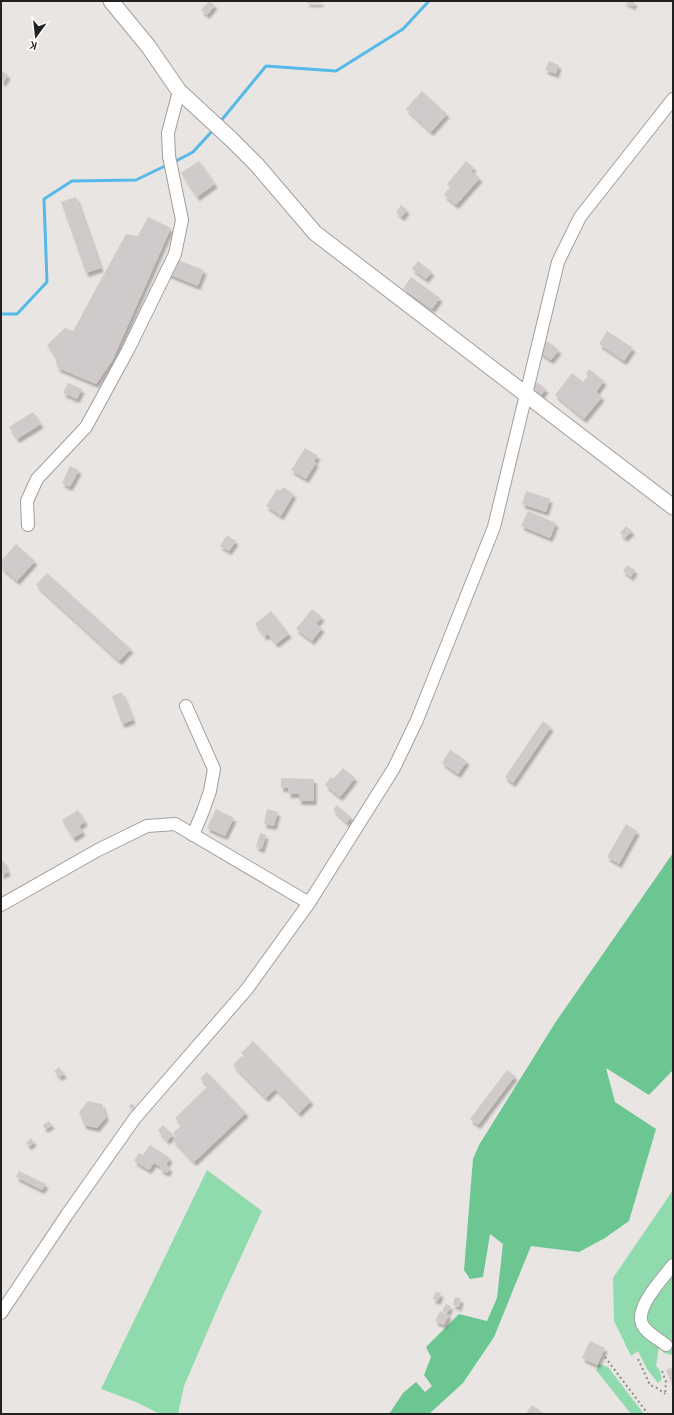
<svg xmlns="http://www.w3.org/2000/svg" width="674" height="1415" viewBox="0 0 674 1415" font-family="Cabin,sans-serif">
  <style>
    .green { fill: #90dbae }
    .forest { fill: #6bc692 }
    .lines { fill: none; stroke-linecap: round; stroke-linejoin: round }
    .stream { stroke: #55b9e9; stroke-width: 3 }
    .building { fill: #d0cbca; filter: url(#shadow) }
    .minor-casing { stroke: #a29e9c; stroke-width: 14 }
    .tertiary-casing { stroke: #a29e9c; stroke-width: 17 }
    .path { stroke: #8e8c8a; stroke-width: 2; stroke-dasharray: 2 3; stroke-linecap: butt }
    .minor { stroke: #fff; stroke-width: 12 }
    .tertiary { stroke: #fff; stroke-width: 15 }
  </style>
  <defs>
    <filter id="shadow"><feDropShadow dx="2.5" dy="4" stdDeviation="1" flood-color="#0004"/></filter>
  </defs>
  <rect width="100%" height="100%" fill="#e9e5e2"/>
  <!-- green -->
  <g class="green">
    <polygon points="207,1170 262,1211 221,1300 184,1386 178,1414 160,1414 136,1402 101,1389"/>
    <polygon points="673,1190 673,1355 664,1353 659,1347 656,1366 659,1369 662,1379 658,1383 647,1369 638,1351 631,1356 614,1321 613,1278"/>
    <polygon points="599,1364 608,1367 644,1414 631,1414 596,1370"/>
  </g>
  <!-- forest -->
  <polygon class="forest" points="673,853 673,1070 649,1095 606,1068 615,1102 656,1129 629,1221 605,1238 579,1252 531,1246 494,1337 463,1383 429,1414 389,1414 403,1393 416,1382 425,1392 432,1386 424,1375 431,1357 426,1347 459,1314 487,1321 497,1298 503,1244 490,1234 483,1277 470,1279 464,1270 473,1159 479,1145 555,1023"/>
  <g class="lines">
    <!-- stream -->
    <g class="stream">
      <polyline points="220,122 266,66 336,71 403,29 429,1"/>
      <polyline points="174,162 193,152 214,129"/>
      <polyline points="1,314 17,314 47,282 44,199 72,181 136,180 167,165"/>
    </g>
  </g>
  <!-- building -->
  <g class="building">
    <polygon points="209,1 215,5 207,15 201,10"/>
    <rect x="307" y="1" width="14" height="2"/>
    <polygon points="622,1 635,1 633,6"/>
    <polygon points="549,61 559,65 556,74 545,70"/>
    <polygon points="1,70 8,75 3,83 1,81"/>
    <polygon points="422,91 447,114 431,132 406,109"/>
    <polygon points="199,161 215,184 197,197 181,173"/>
    <polygon points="466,161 474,168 471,171 480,178 456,205 444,195 450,187 447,184"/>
    <polygon points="76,197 101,268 86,273 61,202"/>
    <polygon points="401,205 407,210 402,217 396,212"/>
    <polygon points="148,217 171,228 112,361 96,384 58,368 54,354 47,345 65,328 73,331 126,234 138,236"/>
    <polygon points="173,258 204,270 198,286 168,274"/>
    <polygon points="418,261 432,272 426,279 412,269"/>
    <polygon points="411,277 440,298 432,309 403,289"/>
    <polygon points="607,331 633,348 624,361 599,344"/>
    <polygon points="547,341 559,350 551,360 539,352"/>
    <polygon points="589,369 604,381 596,392 602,397 584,419 555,395 572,373 583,382 588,376 586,374"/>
    <polygon points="537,382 546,389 541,395 532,388"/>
    <polygon points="68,383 82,389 77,399 63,393"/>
    <polygon points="33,412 41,424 17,439 9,427"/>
    <polygon points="305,448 318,456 314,461 316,463 306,479 291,470"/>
    <polygon points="70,466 79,470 70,487 62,483"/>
    <polygon points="283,487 294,494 281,516 266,506 277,489 280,491"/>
    <polygon points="526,491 550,499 546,512 522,504"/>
    <polygon points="528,511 556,523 550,538 521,526"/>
    <polygon points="626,526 632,531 625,538 620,533"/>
    <polygon points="227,535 236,541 229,551 220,546"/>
    <polygon points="16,544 35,561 17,581 1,567 1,561"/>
    <polygon points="627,565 635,570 631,577 623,571"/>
    <polygon points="47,573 131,649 119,661 36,585"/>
    <polygon points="312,609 322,617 316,624 322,628 312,641 296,629"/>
    <polygon points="271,611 289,634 276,644 268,634 265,637 255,624"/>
    <polygon points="122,692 133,720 122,724 112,696"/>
    <polygon points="543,721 551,727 513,783 505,777"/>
    <polygon points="450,750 467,761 458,774 442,763"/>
    <polygon points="343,768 355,778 340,797 325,785 331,777 333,779"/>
    <polygon points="281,778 314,779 314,801 299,801 299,794 288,794 289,788 281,788"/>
    <polygon points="337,805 351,817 347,823 333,810"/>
    <polygon points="216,809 234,818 225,836 207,828"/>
    <polygon points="267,809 278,812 274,826 264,824"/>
    <polygon points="78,810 85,822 79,826 83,832 73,838 62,820"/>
    <polygon points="626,824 637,831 619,864 607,857"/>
    <polygon points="260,833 266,835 262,849 256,847"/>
    <polygon points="3,860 8,872 1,875 1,861"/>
    <polygon points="253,1041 311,1101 299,1113 241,1053"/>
    <polygon points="242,1056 275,1089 266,1098 233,1065"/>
    <polygon points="59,1067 64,1074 60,1077 54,1071"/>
    <polygon points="507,1070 515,1076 478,1125 470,1119"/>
    <polygon points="207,1072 246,1113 194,1162 173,1140 176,1137 173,1133 182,1125 175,1118 208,1086 200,1078"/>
    <polygon points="88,1101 102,1104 106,1117 97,1128 84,1125 79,1112"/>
    <polygon points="132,1103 135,1107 132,1110 129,1106"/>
    <polygon points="49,1121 52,1125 45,1129 43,1125"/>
    <polygon points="163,1125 173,1135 167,1141 158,1130"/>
    <polygon points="31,1138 34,1142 29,1146 26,1143"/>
    <polygon points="150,1145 170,1158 166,1165 170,1168 167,1173 160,1169 161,1167 154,1163 149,1170 134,1161 139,1153 143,1155"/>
    <polygon points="19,1171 46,1184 42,1190 16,1177"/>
    <polygon points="435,1292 441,1293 438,1301 433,1299"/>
    <polygon points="455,1297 461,1299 459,1307 453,1305"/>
    <polygon points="446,1304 451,1306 447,1313 442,1311"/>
    <polygon points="440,1311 449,1315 444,1325 435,1321"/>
    <polygon points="590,1341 605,1348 597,1365 582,1358"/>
    <polygon points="673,1367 673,1387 666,1370"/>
    <polygon points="532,1405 544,1413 544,1414 526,1413"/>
  </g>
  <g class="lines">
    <!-- minor casing -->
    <g class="minor-casing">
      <g id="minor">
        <polyline points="28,525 27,501 37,479 86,427 128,350 175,254 182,220 169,156 168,133 179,91"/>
        <polyline points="186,706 214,769 210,791 203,811 193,835"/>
        <polyline points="1,905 98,850 147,826 175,824 309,903"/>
        <polyline points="1,1313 66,1216 135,1118 247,989 309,903 394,768 417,720 494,527 558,262 580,217 673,99"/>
        <path d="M 666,1345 C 659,1339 646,1333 642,1324 C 635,1307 663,1278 673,1265"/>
      </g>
    </g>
    <!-- tertiary casing -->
    <g class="tertiary-casing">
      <polyline id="tertiary" points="111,1 148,46 179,91 231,139 257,165 315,233 673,507"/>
    </g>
    <!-- path -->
    <g class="path">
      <polyline points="605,1357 648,1414"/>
      <polyline points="638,1359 650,1385 657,1388 665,1394"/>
      <polyline points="662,1371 666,1382 665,1394"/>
    </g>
    <!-- minor -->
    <use href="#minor" class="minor"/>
    <!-- tertiary -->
    <use href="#tertiary" class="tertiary"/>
  </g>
  <!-- border -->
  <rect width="674" height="1415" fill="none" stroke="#222120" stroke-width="4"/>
  <!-- north arrow -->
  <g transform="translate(36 36) rotate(195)" stroke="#ffffff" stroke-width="3" paint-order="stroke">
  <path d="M0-3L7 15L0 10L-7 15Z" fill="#222120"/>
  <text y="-6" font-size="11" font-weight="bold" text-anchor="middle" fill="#222120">K</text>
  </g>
</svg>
